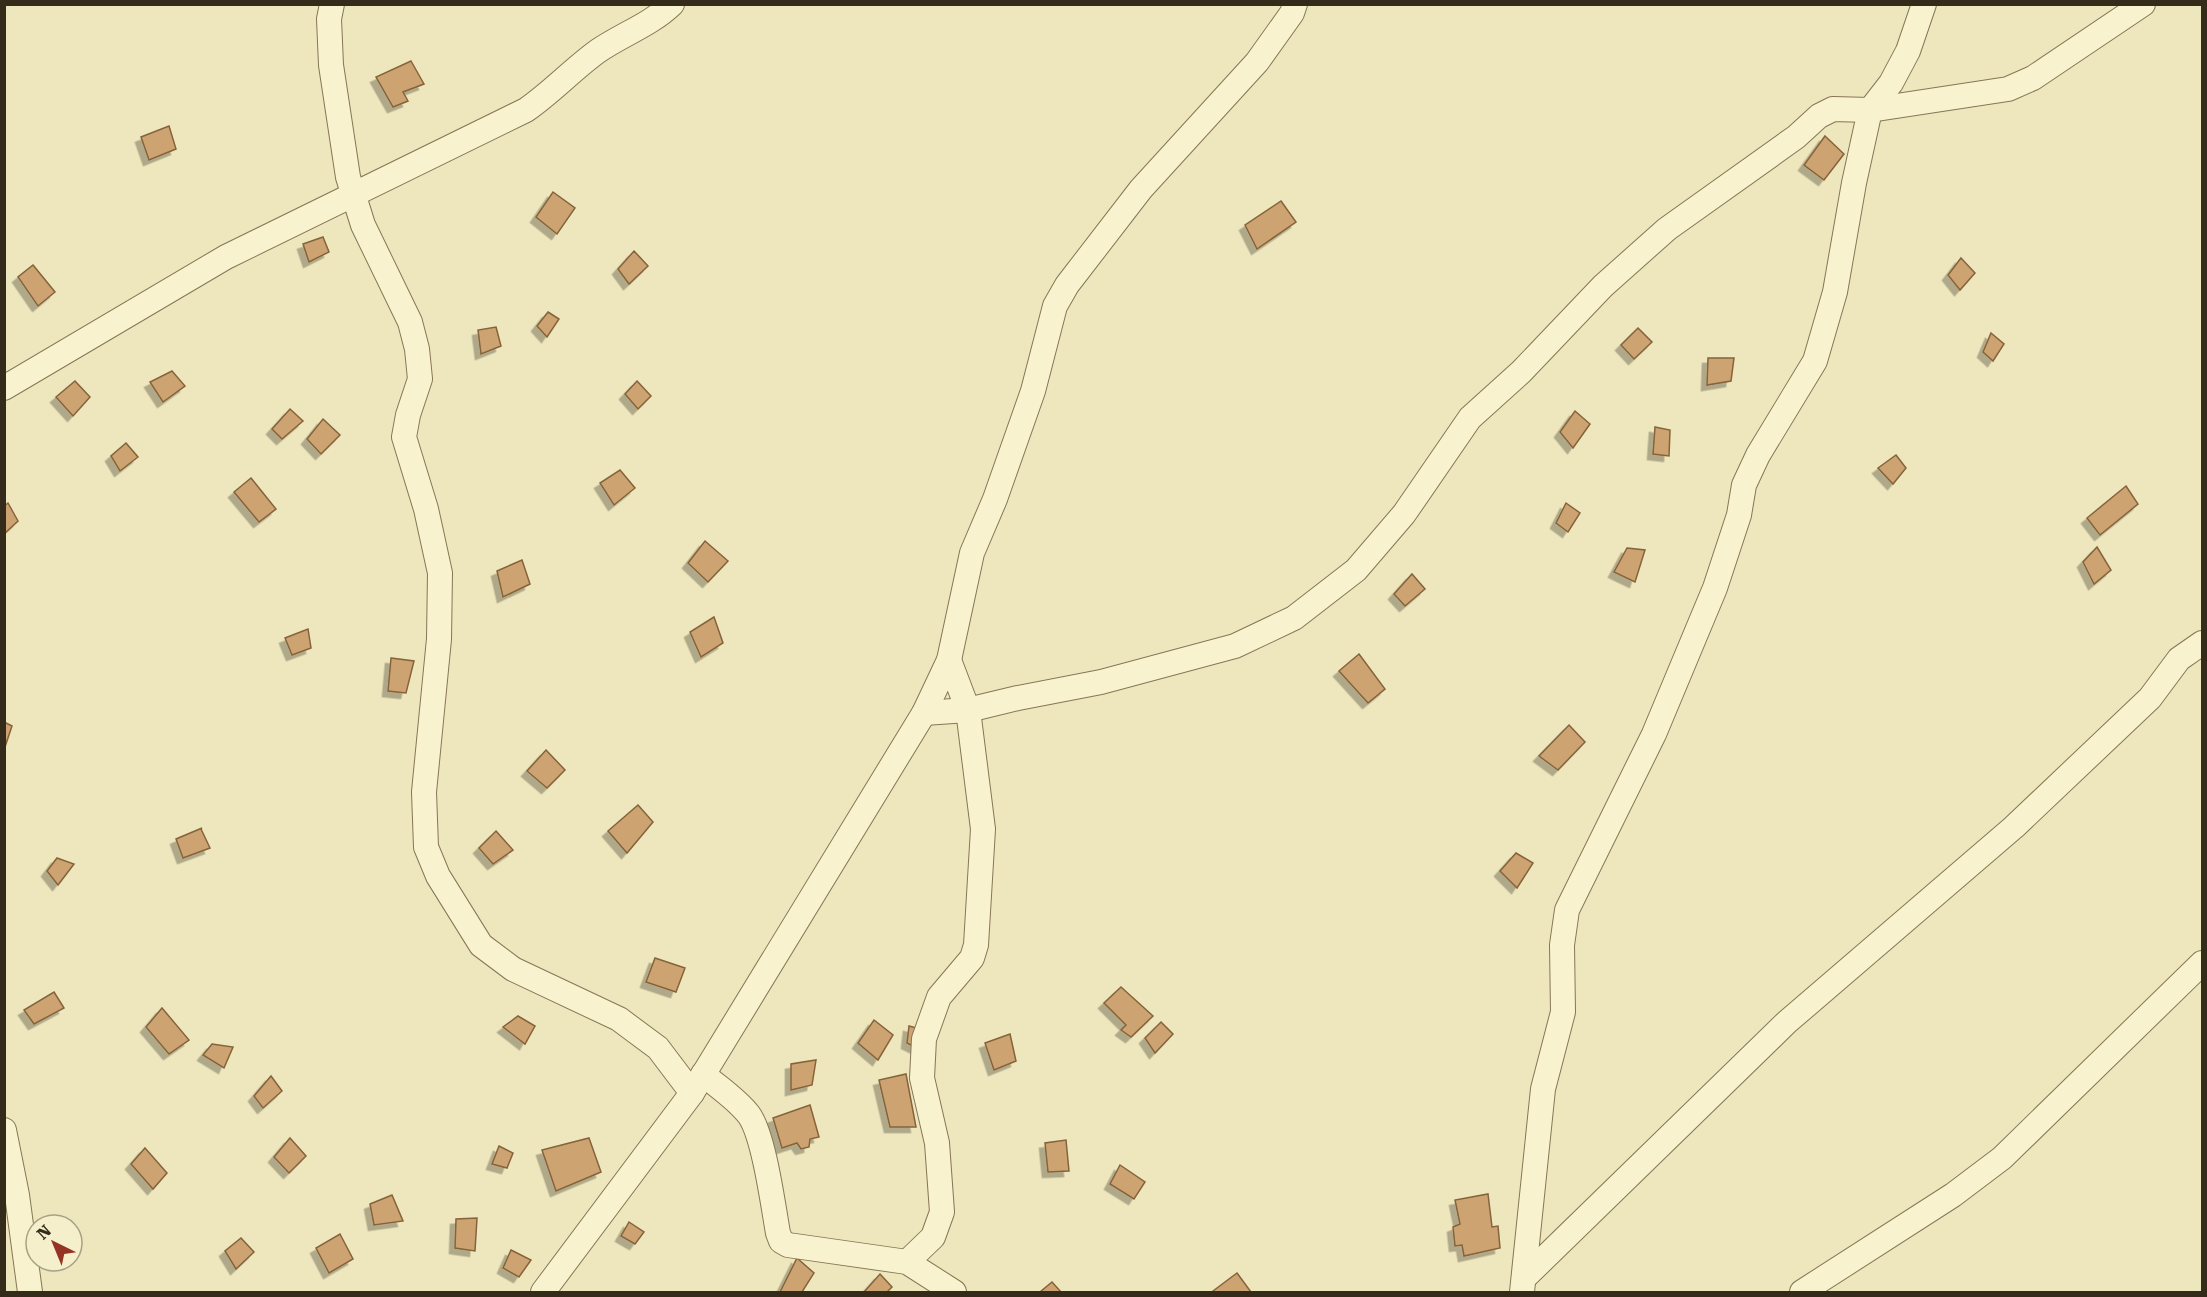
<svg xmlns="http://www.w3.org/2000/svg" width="2207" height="1297" viewBox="0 0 2207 1297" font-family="'Roboto Serif',serif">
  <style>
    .building { fill: #cda471; stroke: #85633b; stroke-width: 1.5; filter: url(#shadow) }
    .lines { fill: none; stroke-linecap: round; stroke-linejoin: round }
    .minor-casing { stroke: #867656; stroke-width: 26 }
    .minor { stroke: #f9f2cf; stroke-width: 24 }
  </style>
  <defs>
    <filter id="shadow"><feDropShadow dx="-5.5" dy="5.5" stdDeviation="0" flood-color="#0004"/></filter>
  </defs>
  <rect width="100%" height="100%" fill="#eee6bc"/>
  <!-- building -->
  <g class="building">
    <polygon points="411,61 424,84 403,92 408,101 393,107 376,77"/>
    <polygon points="169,126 176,149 149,160 141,137"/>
    <polygon points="1825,136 1844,154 1824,180 1804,165"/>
    <polygon points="553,192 575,208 557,234 536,217"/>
    <polygon points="1281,201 1296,222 1257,249 1245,225"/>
    <polygon points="323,237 329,252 309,262 303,244"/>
    <polygon points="634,251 648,266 629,284 618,269"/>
    <polygon points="1961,258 1975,273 1960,290 1948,275"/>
    <polygon points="33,265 55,292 38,306 18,277"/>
    <polygon points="548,312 559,319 547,337 537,326"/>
    <polygon points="496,327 501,346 481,354 478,330"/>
    <polygon points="1638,328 1652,342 1634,359 1621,345"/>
    <polygon points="1991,333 2004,344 1993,361 1983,352"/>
    <polygon points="1708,358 1734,358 1731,381 1707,385"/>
    <polygon points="172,371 185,386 163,402 150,382"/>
    <polygon points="75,381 90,397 73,416 56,397"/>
    <polygon points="637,381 651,396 638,409 625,394"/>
    <polygon points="290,409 303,421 282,439 272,429"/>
    <polygon points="1575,411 1590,424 1573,448 1560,432"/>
    <polygon points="323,419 340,435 321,454 307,439"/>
    <polygon points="1655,427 1670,430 1669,456 1653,454"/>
    <polygon points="126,443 138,457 120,471 111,456"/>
    <polygon points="1896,455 1906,468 1893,484 1878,468"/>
    <polygon points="620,470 635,488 614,505 600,483"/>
    <polygon points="251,478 276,509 259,522 234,492"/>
    <polygon points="2126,486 2138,504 2100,535 2087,518"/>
    <polygon points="8,503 18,521 4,534 4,506"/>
    <polygon points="1566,503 1580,513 1568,532 1556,523"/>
    <polygon points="705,541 728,561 708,582 688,563"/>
    <polygon points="2097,547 2111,570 2094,584 2083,562"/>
    <polygon points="1627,548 1645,550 1635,582 1614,572"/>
    <polygon points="522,560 530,584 503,597 497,571"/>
    <polygon points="1412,574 1425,589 1405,606 1394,594"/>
    <polygon points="714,617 723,643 701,657 690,632"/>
    <polygon points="308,629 311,648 292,655 285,638"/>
    <polygon points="1359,654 1385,689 1368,703 1339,671"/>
    <polygon points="391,658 414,661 406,693 388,691"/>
    <polygon points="4,722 12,726 5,747 4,746"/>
    <polygon points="1569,725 1585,742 1558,770 1539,756"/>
    <polygon points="546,750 565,770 547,788 527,771"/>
    <polygon points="638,805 653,822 627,853 608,831"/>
    <polygon points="202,828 201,829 210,848 183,858 176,839"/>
    <polygon points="496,831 513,850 493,864 479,848"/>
    <polygon points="1516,853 1533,863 1517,888 1500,871"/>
    <polygon points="57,858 74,864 58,885 47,871"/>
    <polygon points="655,958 685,968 676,992 646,982"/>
    <polygon points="1121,987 1153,1016 1131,1037 1121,1030 1126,1025 1104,1003"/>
    <polygon points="54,992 64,1008 34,1024 24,1010"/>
    <polygon points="162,1008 189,1040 169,1054 146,1027"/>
    <polygon points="518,1016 535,1026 525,1044 503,1027"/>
    <polygon points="874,1020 893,1035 878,1060 858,1043"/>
    <polygon points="1161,1022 1173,1034 1155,1053 1145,1038"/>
    <polygon points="909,1026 924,1030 917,1048 907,1043"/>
    <polygon points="1010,1034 1016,1061 994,1070 985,1043"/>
    <polygon points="212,1044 233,1047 224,1068 203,1055"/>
    <polygon points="816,1060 812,1085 791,1090 791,1064"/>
    <polygon points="906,1074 916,1127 890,1127 879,1080"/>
    <polygon points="271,1076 282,1091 263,1108 254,1096"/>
    <polygon points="810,1105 819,1137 810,1139 809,1147 801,1149 797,1143 782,1148 773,1118"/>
    <polygon points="290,1138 306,1156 289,1173 274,1157"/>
    <polygon points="589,1138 601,1172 556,1191 542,1150"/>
    <polygon points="1066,1140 1069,1171 1048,1172 1045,1143"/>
    <polygon points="499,1146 513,1153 507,1168 492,1164"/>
    <polygon points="145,1148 167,1173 153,1189 131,1164"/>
    <polygon points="1120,1165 1145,1182 1134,1199 1110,1184"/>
    <polygon points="1488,1194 1492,1227 1498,1226 1500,1248 1464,1256 1462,1245 1455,1246 1453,1227 1460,1224 1455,1200"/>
    <polygon points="392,1195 403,1221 374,1225 370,1204"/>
    <polygon points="477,1218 475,1251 455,1248 456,1219"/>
    <polygon points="629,1222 644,1232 635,1244 621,1236"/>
    <polygon points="340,1234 353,1259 329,1273 316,1248"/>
    <polygon points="241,1238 254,1252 236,1269 225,1251"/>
    <polygon points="511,1250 531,1260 519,1277 503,1268"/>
    <polygon points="797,1258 814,1273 802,1292 780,1292"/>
    <polygon points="1237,1273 1251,1292 1214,1292 1213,1291"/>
    <polygon points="880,1274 892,1287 887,1292 864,1292"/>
    <polygon points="1052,1282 1061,1292 1040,1292"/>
  </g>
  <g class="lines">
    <!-- minor casing -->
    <g class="minor-casing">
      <g id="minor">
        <polyline points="332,4 329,19 331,65 348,177 363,225 410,322 417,349 420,379 408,415 404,437 426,509 440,573 439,639 424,792 426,847 438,876 481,945 513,969 619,1019 658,1048 692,1093"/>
        <path d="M 4,388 L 226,257 L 526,110 C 552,92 573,69 598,51 C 623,34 650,25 672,4"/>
        <polyline points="924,713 968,710 1018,698 1101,682 1235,646 1294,618 1356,570 1404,514 1470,418 1521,372 1603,286 1667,229 1796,137 1819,116 1833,109 1870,110 2008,89 2033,78 2143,4"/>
        <path d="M 703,1074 C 718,1087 737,1099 749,1115 C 764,1136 773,1205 778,1233 L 781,1241 L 788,1245 L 907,1262 L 954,1292"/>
        <polyline points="4,1130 17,1195 30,1292"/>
        <polyline points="907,1262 933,1237 942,1212 937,1143 922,1078 924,1039 939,997 972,958 976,945 983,829 968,710 949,660"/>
        <polyline points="1524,1278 1787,1022 2014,827 2150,698 2179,659 2202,643"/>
        <polyline points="543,1292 692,1093 924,713 949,660 972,553 995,499 1033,391 1055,306 1067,285 1141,189 1257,62 1292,13 1295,4"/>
        <polyline points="1522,1292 1543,1089 1563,1012 1562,945 1567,910 1654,734 1715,588 1739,515 1744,485 1758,455 1815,361 1835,292 1854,183 1870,110 1891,83 1908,51 1924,4"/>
        <polyline points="1802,1292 1953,1195 2002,1158 2202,963"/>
      </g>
    </g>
    <!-- minor -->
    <use href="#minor" class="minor"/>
  </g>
  <!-- border -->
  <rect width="2207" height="1297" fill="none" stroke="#352b1b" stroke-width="12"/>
  <!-- north arrow -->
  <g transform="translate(54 1243) rotate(317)"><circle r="28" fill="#f5efcc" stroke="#a8a185" stroke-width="1.5"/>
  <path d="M0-4.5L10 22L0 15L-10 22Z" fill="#953425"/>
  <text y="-9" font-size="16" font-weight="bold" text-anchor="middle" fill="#352b1b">N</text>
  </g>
</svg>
